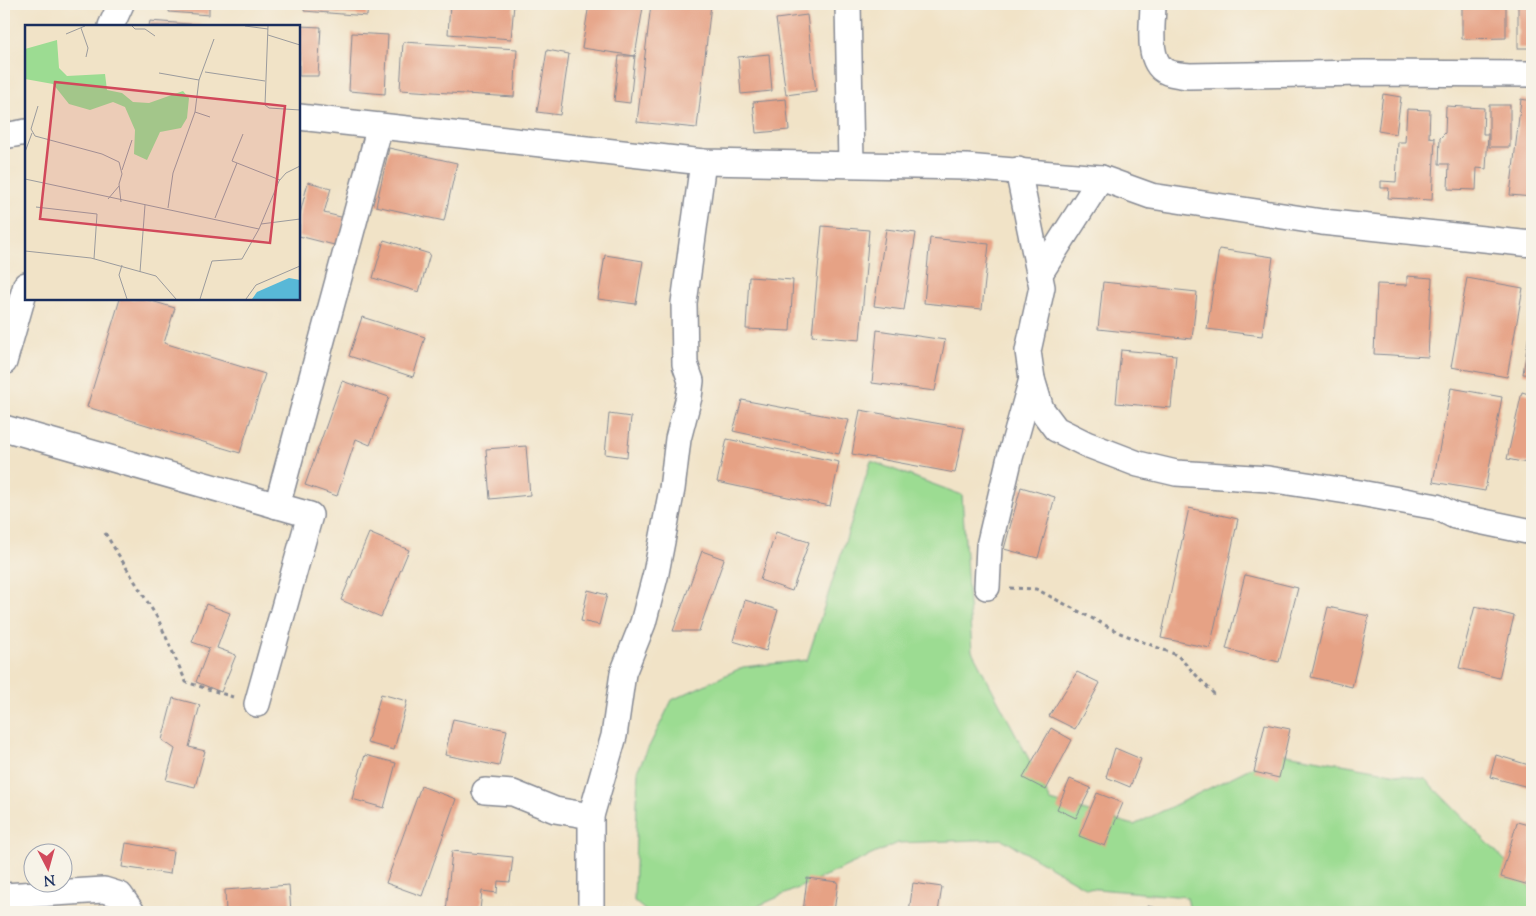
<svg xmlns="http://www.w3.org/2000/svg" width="1536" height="916" viewBox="0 0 1536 916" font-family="'Sorts Mill Goudy',serif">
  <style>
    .green { fill: #9cdc92; stroke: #5c8678 }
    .building { fill: #e6a285 }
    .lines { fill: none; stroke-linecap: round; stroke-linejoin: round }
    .street-casing { stroke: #868992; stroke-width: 28 }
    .path { stroke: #868992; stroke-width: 3; stroke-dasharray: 4 4; stroke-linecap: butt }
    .street { stroke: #fff; stroke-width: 25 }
    .inset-road { fill: none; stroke: #9b9b9d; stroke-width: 1 }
    .view { fill: #d1495b; fill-opacity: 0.15; stroke: #d1495b; stroke-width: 2.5 }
    .inset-edge { fill: none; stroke: #1b2f5e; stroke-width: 2.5 }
  </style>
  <rect width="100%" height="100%" fill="#f7f3e8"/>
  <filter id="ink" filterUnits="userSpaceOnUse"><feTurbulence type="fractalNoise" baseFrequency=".02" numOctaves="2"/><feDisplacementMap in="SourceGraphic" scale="10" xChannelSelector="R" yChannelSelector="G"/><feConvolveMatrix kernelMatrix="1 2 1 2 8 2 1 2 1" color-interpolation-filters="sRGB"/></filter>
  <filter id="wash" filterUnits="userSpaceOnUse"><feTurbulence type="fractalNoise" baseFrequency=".0096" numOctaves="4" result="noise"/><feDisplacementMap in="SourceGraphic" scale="20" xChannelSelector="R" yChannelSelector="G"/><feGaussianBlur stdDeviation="1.12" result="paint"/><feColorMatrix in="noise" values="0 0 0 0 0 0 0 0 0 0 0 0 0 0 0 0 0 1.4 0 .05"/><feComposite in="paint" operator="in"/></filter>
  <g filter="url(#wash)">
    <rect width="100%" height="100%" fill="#f1e3c7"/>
    <!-- green -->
    <polygon class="green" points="871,461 962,495 972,651 1051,801 1134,825 1281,753 1425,779 1532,888 1532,912 1190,912 1187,897 1086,888 1002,839 898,843 745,912 647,912 634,901 638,769 672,700 743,667 807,660"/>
    <g id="blocks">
      <!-- building -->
      <g class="building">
        <polygon points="170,4 209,4 209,15 169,12"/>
        <polygon points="305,4 368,4 367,16 304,11"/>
        <polygon points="450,4 514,4 511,39 448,34"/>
        <polygon points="589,4 624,4 643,7 635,56 582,48"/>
        <polygon points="651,4 711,4 697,128 637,122"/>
        <polygon points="1462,4 1506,4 1506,38 1462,39"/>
        <rect x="1518" y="4" width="14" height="44"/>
        <polygon points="807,15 816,91 786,95 776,19"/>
        <polygon points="150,21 201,25 201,26 149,26"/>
        <polygon points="299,26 321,27 318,76 299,76"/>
        <polygon points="352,33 388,35 385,94 349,91"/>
        <polygon points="403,42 517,49 514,97 400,90"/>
        <polygon points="547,50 569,54 560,115 537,112"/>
        <polygon points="769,54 772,91 741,94 738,57"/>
        <polygon points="619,56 635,56 630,103 614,101"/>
        <polygon points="1383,94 1401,97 1396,134 1378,131"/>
        <polygon points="786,99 789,130 756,133 753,102"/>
        <polygon points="1521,99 1532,101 1532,197 1510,195"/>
        <rect x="1489" y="105" width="21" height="42"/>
        <polygon points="1446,106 1484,108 1483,134 1488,134 1486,169 1477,168 1476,190 1448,189 1449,164 1439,164 1440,138 1445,133"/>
        <polygon points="1407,109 1430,110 1429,137 1435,138 1432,200 1388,198 1389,188 1381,188 1381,181 1396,182 1398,142 1405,142"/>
        <polygon points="389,148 457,163 444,221 376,206"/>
        <polygon points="308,182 331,188 324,213 345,218 338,246 299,236 299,218"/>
        <polygon points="822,226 869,230 860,340 812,336"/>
        <polygon points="886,229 916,233 904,310 874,306"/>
        <polygon points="930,238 989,244 982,309 924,303"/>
        <polygon points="384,240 430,254 419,292 373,278"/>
        <polygon points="1219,249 1273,257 1262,336 1207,329"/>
        <polygon points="605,255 643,261 636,304 598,299"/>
        <polygon points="1407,276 1432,278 1428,357 1374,354 1377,284 1407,285"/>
        <polygon points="749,277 793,280 790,331 746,329"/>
        <polygon points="1467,278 1523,288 1507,377 1451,367"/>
        <polygon points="1103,282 1197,292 1192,339 1098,329"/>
        <polygon points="120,299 145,299 175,308 164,343 265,374 240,453 87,407"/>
        <polygon points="362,317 425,337 413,377 349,356"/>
        <polygon points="1531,320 1532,320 1532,375 1523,374"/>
        <polygon points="877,330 945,340 935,391 872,383"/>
        <polygon points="1121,350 1176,355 1171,408 1116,403"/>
        <polygon points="342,381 389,397 370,445 356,439 337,496 305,485"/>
        <polygon points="1451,388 1502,397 1485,491 1433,482"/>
        <polygon points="1522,392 1532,395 1532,464 1507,459"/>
        <polygon points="742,400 849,420 839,454 733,431"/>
        <polygon points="860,410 964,428 955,473 852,454"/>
        <polygon points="609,414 631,417 627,457 605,454"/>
        <polygon points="727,439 839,462 830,506 717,482"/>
        <polygon points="526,446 530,495 490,499 486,449"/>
        <polygon points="1021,487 1055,497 1038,558 1004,549"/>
        <polygon points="1189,508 1238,519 1210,648 1161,638"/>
        <polygon points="776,532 809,542 792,591 760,580"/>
        <polygon points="369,533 409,550 381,617 341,600"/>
        <polygon points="702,551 724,559 699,631 673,631"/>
        <polygon points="1245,575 1298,588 1279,662 1226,649"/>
        <polygon points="588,590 607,595 599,625 581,621"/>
        <polygon points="745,600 778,610 766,651 733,641"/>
        <polygon points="206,604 230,613 217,648 236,655 221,692 196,682 209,648 192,642"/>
        <polygon points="1475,606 1514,616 1499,678 1459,668"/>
        <polygon points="1328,607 1369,616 1352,687 1311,677"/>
        <polygon points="1077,672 1100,683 1075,729 1049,716"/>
        <polygon points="381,694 407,701 394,750 367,743"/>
        <polygon points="173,698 200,705 189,747 205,751 195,787 166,780 175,749 162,740"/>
        <polygon points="453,719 507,730 499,766 445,755"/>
        <polygon points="1265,724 1290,729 1279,778 1254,772"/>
        <polygon points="1051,728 1072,740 1046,790 1023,778"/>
        <polygon points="1115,748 1141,759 1130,787 1106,777"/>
        <polygon points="365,755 396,763 384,808 352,799"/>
        <polygon points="1496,755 1532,766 1532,788 1490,777"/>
        <polygon points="1070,779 1091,788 1076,818 1057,809"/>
        <polygon points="421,786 456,799 422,896 386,883"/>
        <polygon points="1097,793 1123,803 1105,846 1079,836"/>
        <polygon points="1517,822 1532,826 1532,873 1529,885 1501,877"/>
        <polygon points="126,843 173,851 170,874 122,867"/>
        <polygon points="452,851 513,857 510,882 498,881 497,893 482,891 480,910 488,912 446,912"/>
        <polygon points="807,878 838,882 834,912 803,912"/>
        <polygon points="913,883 942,887 938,912 909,912"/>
        <polygon points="289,885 291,912 226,912 225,890"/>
        <polygon points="1148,906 1166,910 1165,912 1146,912"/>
      </g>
    </g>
  </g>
  <g filter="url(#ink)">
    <use href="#blocks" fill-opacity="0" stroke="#868992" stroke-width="1"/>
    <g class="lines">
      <!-- street casing -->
      <g class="street-casing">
        <g id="street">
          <polyline points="848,4 851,164"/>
          <path d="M 1153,4 C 1153,23 1146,60 1165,71 C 1172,75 1181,75 1189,76 L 1364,73 L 1532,74"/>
          <polyline points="111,26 121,4"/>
          <polyline points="299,117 703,162 966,167 1101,178 1151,196 1322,222 1532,244"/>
          <polyline points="4,136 26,132"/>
          <polyline points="1018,170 1042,287 1028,351 1032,379 1041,409 1056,429 1086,444 1138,464 1176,473 1268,479 1360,493 1437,507 1455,516 1532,532"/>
          <polyline points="1039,275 1101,178"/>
          <polyline points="4,362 26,285"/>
          <polyline points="4,428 310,515 257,704"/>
          <polyline points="277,506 380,126"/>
          <polyline points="987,587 989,546 1009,461 1032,379"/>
          <polyline points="485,791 513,793 555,810 591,816"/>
          <polyline points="4,896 104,890 120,895 132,912"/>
          <polyline points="591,912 591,816 614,736 623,673 643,623 656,573 672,489 678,439 689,397 691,381 685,364 684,303 703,162"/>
        </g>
      </g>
      <!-- path -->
      <g class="path">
        <polyline points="105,533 158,619 186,682 233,697"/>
        <polyline points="1010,588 1036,589 1120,633 1177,655 1216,696"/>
      </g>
      <!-- street -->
      <use href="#street" class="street"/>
    </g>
  </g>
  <!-- overview -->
  <g transform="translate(25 25)">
    <rect width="275" height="275" fill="#f1e3c7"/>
    <path d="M 32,15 L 34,43 L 42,51 L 80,49 L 82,65 L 97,68 L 108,77 L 124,78 L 158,66 L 164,73 L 162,93 L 156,103 L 135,107 L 122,135 L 109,129 L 110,105 L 100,82 L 88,77 L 65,85 L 44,79 L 28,59 L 0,54 L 0,24 Z" fill="#9cdc92"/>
    <path d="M 264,253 L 275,255 L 275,274 L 227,274 L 232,267 Z" fill="#58b8d7"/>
    <path class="inset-road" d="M 107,1 L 110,4 L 120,4 L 130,11M 220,1 L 243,4M 243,1 L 240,80 L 244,83 L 275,85M 56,3 L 63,23 L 61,32M 41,9 L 60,1M 243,10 L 275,20M 180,47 L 240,56M 134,48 L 174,55M 13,81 L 6,104 L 10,111 L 77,129 L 94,137 L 97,149 L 94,159 L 96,177M 170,87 L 185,92M 218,109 L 207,136 L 255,155M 0,127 L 7,108M 97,145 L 107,115M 0,154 L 234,204M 83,174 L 94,161M 11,182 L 72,189 L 69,234M 143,183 L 148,148 L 170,87 L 174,55 L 189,14M 190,193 L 212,138M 236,199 L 275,194M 0,226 L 66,233 L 131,251 L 151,274M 97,240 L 94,250 L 102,274M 115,247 L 120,180M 175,274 L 187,236 L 217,234 L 234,204 L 254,156 L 261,148 L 275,141M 221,274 L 231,260 L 275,241"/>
    <path class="view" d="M 30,57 L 260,81 L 245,218 L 15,194 Z"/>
    <rect width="275" height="275" class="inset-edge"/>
  </g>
  <!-- margin -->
  <rect width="1536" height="916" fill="none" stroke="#f7f3e8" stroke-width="20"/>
  <!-- north arrow -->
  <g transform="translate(48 868) rotate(174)"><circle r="24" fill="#f7f3e8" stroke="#9fa5b1"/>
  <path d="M0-4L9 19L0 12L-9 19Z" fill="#d1495b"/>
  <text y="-8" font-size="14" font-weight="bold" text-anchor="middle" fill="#1b2f5e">N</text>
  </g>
</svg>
